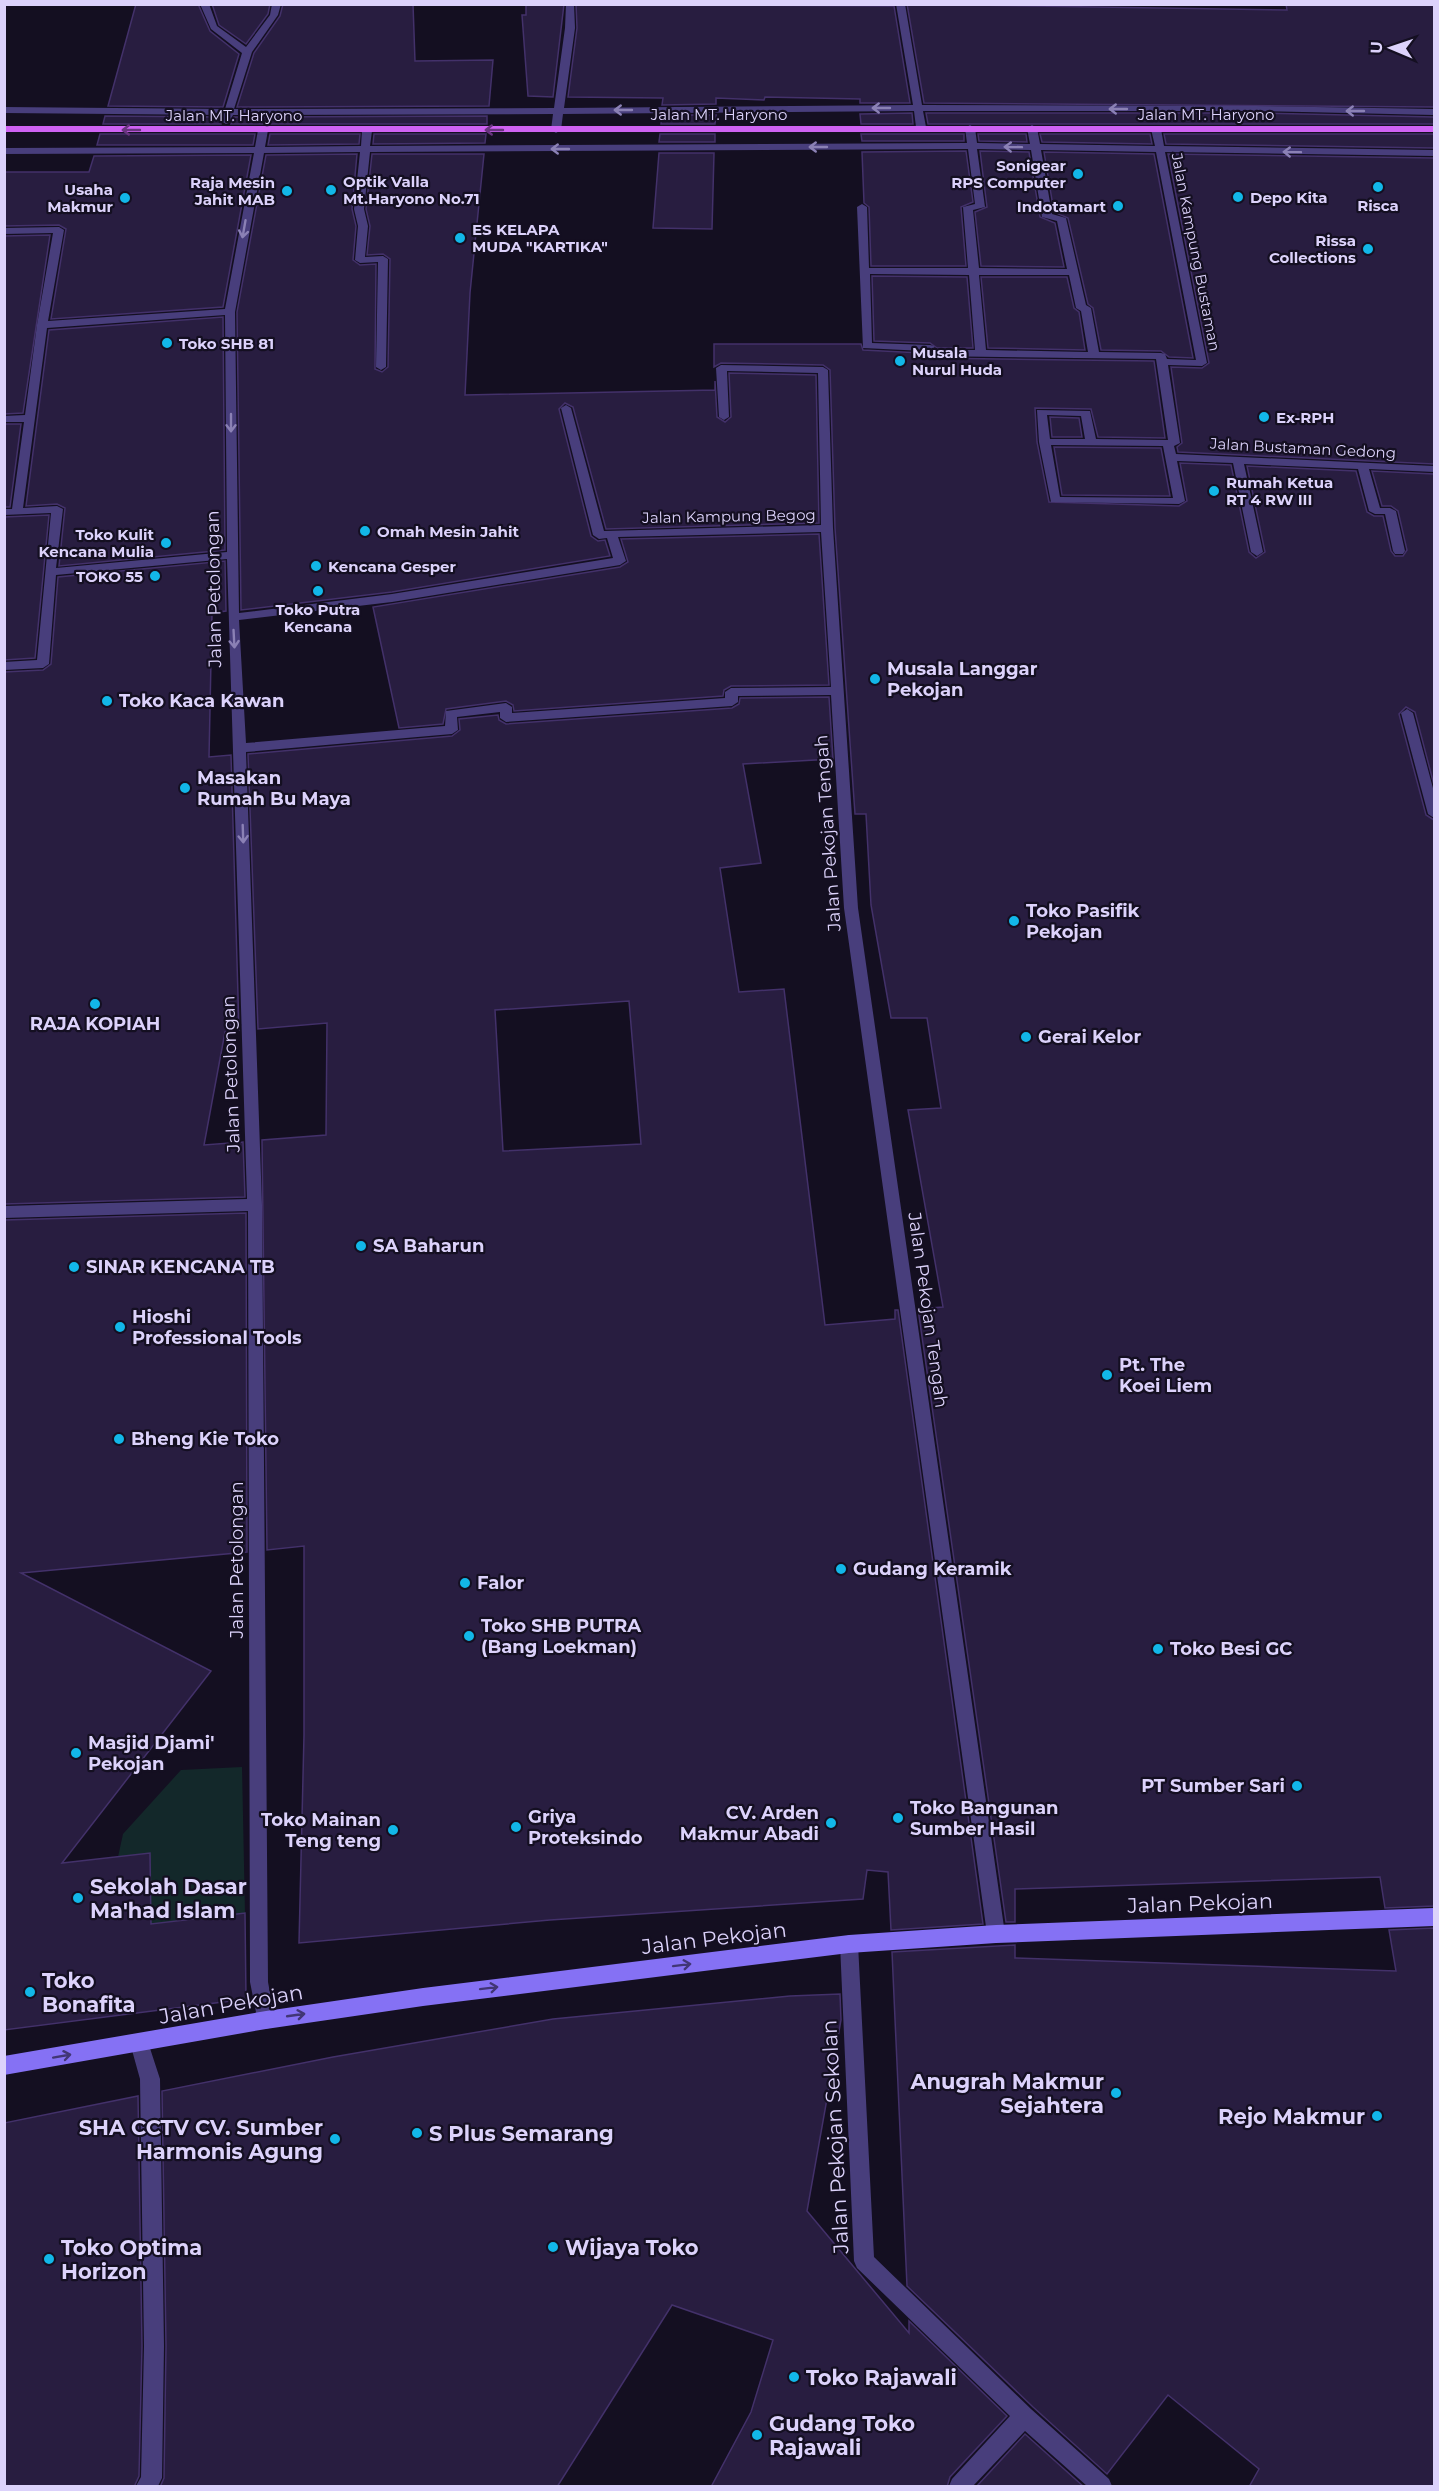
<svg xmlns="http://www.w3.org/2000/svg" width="1439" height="2491" viewBox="0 0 1439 2491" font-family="Montserrat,sans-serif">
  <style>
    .green { fill: #13282a }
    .building { fill: #281d40; stroke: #43316a; stroke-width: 1.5; fill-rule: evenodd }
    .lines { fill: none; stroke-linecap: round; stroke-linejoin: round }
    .street { fill: #483e7c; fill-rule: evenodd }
    .secondary { fill: #8571f4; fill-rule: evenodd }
    .primary { fill: #cf62f3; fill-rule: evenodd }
    .oneway { stroke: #8b81b5 }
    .oneway2 { stroke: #68347f }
    .oneway3 { stroke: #413675 }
    .poi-dot { fill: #12b7e8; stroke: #140f21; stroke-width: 2 }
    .labels { text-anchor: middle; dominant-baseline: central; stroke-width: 4.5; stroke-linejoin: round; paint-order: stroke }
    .far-street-label { font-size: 15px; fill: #dcd2fb; stroke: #140f21 }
    .far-poi-label { font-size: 15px; font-weight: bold; fill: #dcd2fb; stroke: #140f21; text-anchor: start }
    .street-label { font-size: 18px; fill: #dcd2fb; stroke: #140f21 }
    .poi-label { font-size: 18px; font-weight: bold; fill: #dcd2fb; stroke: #140f21; text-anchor: start }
    .near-poi-label { font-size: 21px; font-weight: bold; fill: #dcd2fb; stroke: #140f21; text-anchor: start }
    .near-street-label { font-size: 21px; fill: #dcd2fb; stroke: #140f21 }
  </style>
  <rect width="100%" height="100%" fill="#140f21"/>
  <!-- green -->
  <polygon class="green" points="242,1767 245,1913 151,1924 150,1854 118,1857 123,1834 181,1770"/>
  <!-- building -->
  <g class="building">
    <polygon points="136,4 198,4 210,31 239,54 223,107 108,106"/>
    <polygon points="212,4 270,4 268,14 246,44 219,25"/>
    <polygon points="283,4 413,4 415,61 493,60 489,106 237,107 254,53 280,16"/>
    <polygon points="526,4 564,4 553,97 528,96 522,15 526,15"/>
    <polygon points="576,4 894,6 910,103 860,103 860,99 765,97 764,100 716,98 716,104 662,105 663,98 568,97 577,28"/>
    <polygon points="907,4 1287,10 1286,4 1434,4 1434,107 924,103"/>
    <polygon points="912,113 913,124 861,124 860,114"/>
    <polygon points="926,113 1255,113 1434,117 1434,124 928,124"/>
    <polygon points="662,115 716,115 715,124 661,124"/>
    <polygon points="105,116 220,117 221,124 103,124"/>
    <polygon points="487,116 487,124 231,124 234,117"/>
    <polygon points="100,134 255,134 253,145 97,145"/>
    <polygon points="270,134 360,134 359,144 268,145"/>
    <polygon points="374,134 486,134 485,143 373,144"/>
    <polygon points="660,134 715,134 715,142 659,142"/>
    <polygon points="861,134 964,134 964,141 862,141"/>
    <polygon points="978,134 1026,134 1027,142 979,141"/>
    <polygon points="1040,134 1150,134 1152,144 1042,142"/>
    <polygon points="1164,134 1434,134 1434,148 1166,144"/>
    <polygon points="966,151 973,202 961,207 966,266 871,266 869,207 864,203 862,152"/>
    <polygon points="980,151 1029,152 1040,217 1055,223 1064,267 981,266 975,212 987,207"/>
    <polygon points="1044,152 1154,154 1193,358 1169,357 1161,351 1101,350 1093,308 1088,304 1068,218 1054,212"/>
    <polygon points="659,153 714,153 712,229 653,228"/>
    <polygon points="357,154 352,209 356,226 353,260 360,265 376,264 375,369 382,372 388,367 390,259 383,254 367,255 370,226 366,209 372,154 484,154 470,293 465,395 715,390 715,381 717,417 725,422 731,417 729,373 816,375 819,523 606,529 573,407 565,403 559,409 591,536 598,541 605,540 610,556 392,592 241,610 237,312 266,155"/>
    <polygon points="1168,154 1434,158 1434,464 1178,452 1177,447 1182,443 1171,367 1202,368 1209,363"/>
    <polygon points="251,155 223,307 51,319 66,229 59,225 4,226 4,172 89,172 94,156"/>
    <polygon points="50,235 23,413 4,414 4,236"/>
    <polygon points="872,276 967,277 973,348 937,348 930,343 874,341"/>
    <polygon points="981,277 1067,277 1074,308 1079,312 1085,350 988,348"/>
    <polygon points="223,317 225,550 59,566 65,508 57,504 26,506 49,330"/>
    <polygon points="714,344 861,344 863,350 922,353 929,358 1154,361 1165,438 1098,437 1091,409 1035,408 1037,442 1049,502 1179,506 1187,501 1180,463 1231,465 1249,552 1256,558 1265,552 1247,466 1356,471 1367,512 1374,516 1383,516 1391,551 1395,556 1403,556 1407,550 1398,511 1391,506 1382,506 1372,471 1434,474 1434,785 1415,712 1406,707 1399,714 1426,815 1434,820 1434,1906 1385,1908 1380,1877 1015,1889 1015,1922 1006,1922 918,1309 943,1307 908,1110 941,1108 927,1018 891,1018 871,905 866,814 855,814 835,528 830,370 823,365 721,363 714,367"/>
    <polygon points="1050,417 1079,418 1082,437 1052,437"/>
    <polygon points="4,424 21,424 10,507 4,507"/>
    <polygon points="1054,447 1161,448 1170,496 1062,495"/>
    <polygon points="49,515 35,658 4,660 4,517"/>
    <polygon points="819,534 829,685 731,686 724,690 723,696 514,711 513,705 506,701 446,709 443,724 399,728 373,607 620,567 628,562 621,539"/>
    <polygon points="225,561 226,611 212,613 209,757 231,755 239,1030 225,1032 204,1145 243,1142 245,1197 4,1204 4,672 43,670 51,664 58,577"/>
    <path d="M 829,697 L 833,759 L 743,764 L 761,863 L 720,868 L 739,992 L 784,989 L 825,1325 L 895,1319 L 895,1310 L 898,1310 L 983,1924 L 891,1930 L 888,1872 L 867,1870 L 863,1899 L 550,1920 L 299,1943 L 304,1735 L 304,1546 L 267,1550 L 262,1140 L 326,1135 L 327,1023 L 258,1029 L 248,754 L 452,736 L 460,730 L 459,719 L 498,715 L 499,720 L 506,724 L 732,708 L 739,704 L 740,698 ZM 629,1001 L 641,1144 L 503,1151 L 495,1010 Z"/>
    <polygon points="246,1213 247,1552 21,1573 211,1671 62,1863 150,1853 151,1924 245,1913 246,1999 4,2030 4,1220"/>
    <polygon points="1434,1928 1434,2487 1249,2487 1259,2469 1168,2395 1107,2474 1033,2407 907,2286 892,1952 1015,1945 1015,1958 1396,1971 1389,1930"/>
    <polygon points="840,1994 841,2020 807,2211 909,2333 909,2321 1007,2416 950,2477 947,2487 711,2487 751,2412 773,2340 672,2305 557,2487 160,2487 164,2478 166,2346 162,2091 333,2057 553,2019 790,1996"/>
    <polygon points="138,2096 142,2346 139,2476 134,2487 4,2487 4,2123"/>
    <polygon points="1025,2434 1084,2487 976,2487"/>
  </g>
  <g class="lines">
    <!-- street -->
    <g class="street">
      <polygon points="200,4 209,4 217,26 246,47 270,15 272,4 281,4 278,15 252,52 234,109 554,108 565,28 566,4 574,4 575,28 564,108 913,105 896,4 905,4 922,105 1255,106 1434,109 1434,115 1255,111 923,111 926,127 921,130 916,127 914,111 563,114 561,130 556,133 551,130 553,114 233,115 229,123 226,124 221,121 223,115 4,113 4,107 225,109 242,53 211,29"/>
      <path d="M 970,125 L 975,128 L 977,143 L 1030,144 L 1027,128 L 1032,125 L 1037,128 L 1040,144 L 1155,146 L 1151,129 L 1156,126 L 1161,129 L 1164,146 L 1434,150 L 1434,156 L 1165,152 L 1207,363 L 1202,366 L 1168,365 L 1180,443 L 1174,446 L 1176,454 L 1434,466 L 1434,472 L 1369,469 L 1380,508 L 1390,508 L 1396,511 L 1405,551 L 1403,554 L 1395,554 L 1393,551 L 1385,514 L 1375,514 L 1369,511 L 1358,469 L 1244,464 L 1263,552 L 1257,556 L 1251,552 L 1233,463 L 1177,461 L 1185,501 L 1179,504 L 1051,502 L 1039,442 L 1037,410 L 1090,411 L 1096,439 L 1168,440 L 1156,359 L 929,356 L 925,355 L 924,351 L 863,348 L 857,207 L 862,204 L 867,207 L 869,268 L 968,268 L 963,207 L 975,204 L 968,149 L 370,152 L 364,209 L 368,226 L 365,257 L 383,256 L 388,259 L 386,367 L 381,370 L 376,367 L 378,262 L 360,263 L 355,260 L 358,226 L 354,209 L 360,152 L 264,153 L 235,312 L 239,613 L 392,594 L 613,558 L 607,538 L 599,539 L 593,535 L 561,408 L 566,405 L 571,408 L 604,531 L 821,525 L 818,373 L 727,371 L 729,417 L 724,420 L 719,417 L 716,368 L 721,365 L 823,367 L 828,370 L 833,528 L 858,908 L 1005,1934 L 1002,1940 L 996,1943 L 990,1940 L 987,1934 L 844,908 L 831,695 L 738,696 L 738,702 L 732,706 L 506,722 L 500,718 L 500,712 L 457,717 L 458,730 L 452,734 L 246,752 L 262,1205 L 268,1982 L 275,2020 L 273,2027 L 266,2029 L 259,2027 L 250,1982 L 248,1211 L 4,1218 L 4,1206 L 247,1199 L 227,559 L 56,575 L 49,664 L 43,668 L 4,670 L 4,662 L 37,660 L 51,513 L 4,515 L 4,509 L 12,509 L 24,422 L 4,422 L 4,416 L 25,415 L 37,325 L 53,233 L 4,234 L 4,228 L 59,227 L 64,230 L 48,321 L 225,309 L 254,153 L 4,154 L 4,148 L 255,147 L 258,130 L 263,127 L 268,130 L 265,147 L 361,146 L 362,131 L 367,128 L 372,131 L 370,146 L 967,143 L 965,128 ZM 977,149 L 1031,150 L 1042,217 L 1057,221 L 1067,269 L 979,268 L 973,210 L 985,207 ZM 1041,150 L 1156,152 L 1196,360 L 1167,359 L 1165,354 L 1161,353 L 1099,352 L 1091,308 L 1086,305 L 1066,218 L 1052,214 ZM 870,274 L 969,275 L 975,350 L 935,350 L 934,346 L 930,345 L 872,343 ZM 979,275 L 1069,275 L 1076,308 L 1081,311 L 1088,352 L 986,350 ZM 225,315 L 227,552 L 56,568 L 63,509 L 57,506 L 23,508 L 47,328 ZM 1047,415 L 1081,416 L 1085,439 L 1050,439 ZM 1051,445 L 1163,446 L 1173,498 L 1060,497 ZM 821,532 L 831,687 L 731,688 L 725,692 L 725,698 L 512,713 L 512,707 L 506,703 L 446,711 L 445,726 L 246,743 L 239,620 L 392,602 L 620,565 L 626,561 L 618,537 Z"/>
      <polygon points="1407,709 1413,713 1434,792 1434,818 1428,814 1401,713"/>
      <polygon points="849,1935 856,1938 858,1944 874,2257 1031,2409 1109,2479 1112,2486 1087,2486 1025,2431 973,2486 949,2486 952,2479 1010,2416 857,2268 854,2261 840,1944 842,1938"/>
      <polygon points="139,2034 146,2036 160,2079 164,2346 162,2478 158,2486 136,2486 141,2477 144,2346 140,2079 130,2043 132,2036"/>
    </g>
    <!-- secondary -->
    <polygon class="secondary" points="1434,1908 1434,1926 996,1943 849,1953 423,2006 266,2029 4,2075 4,2056 266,2011 423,1988 849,1935 996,1925"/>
    <!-- primary -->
    <rect class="primary" x="4" y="126" width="1430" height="6"/>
  </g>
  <!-- one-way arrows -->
  <defs><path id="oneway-shaft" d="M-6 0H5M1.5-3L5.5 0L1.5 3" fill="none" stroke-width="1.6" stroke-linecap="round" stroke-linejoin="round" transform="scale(1.5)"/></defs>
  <g class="oneway">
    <use href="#oneway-shaft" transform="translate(881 108) rotate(180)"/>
    <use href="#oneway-shaft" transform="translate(1118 109) rotate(-180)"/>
    <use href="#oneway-shaft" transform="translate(623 110) rotate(180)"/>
    <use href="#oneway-shaft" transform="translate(1355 111) rotate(-180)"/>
    <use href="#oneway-shaft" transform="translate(818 147) rotate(180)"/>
    <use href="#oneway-shaft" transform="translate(1013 147) rotate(-179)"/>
    <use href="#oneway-shaft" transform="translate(560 149) rotate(180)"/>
    <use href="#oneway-shaft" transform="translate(1292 152) rotate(-179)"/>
    <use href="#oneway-shaft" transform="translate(244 229) rotate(100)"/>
    <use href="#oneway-shaft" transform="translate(231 423) rotate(90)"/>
    <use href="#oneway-shaft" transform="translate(234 639) rotate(87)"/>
    <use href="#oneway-shaft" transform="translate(243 834) rotate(88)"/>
  </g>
  <g class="oneway2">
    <use href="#oneway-shaft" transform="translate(131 130) rotate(-180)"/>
    <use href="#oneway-shaft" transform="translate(494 130) rotate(180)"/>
  </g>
  <g class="oneway3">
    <use href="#oneway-shaft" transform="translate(682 1965) rotate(-7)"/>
    <use href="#oneway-shaft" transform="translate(489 1988) rotate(-7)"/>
    <use href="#oneway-shaft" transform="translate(296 2015) rotate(-8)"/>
    <use href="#oneway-shaft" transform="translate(62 2056) rotate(-10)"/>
  </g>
  <!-- markers -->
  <g class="poi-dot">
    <circle cx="1078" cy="174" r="6"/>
    <circle cx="1378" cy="187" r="6"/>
    <circle cx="331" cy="190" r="6"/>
    <circle cx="287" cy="191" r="6"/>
    <circle cx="1238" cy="197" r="6"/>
    <circle cx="125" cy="198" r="6"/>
    <circle cx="1118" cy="206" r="6"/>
    <circle cx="460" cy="238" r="6"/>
    <circle cx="1368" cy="249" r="6"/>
    <circle cx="167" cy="343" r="6"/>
    <circle cx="900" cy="361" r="6"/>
    <circle cx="1264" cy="417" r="6"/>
    <circle cx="1214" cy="491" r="6"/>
    <circle cx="365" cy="531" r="6"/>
    <circle cx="166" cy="543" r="6"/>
    <circle cx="316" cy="566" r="6"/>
    <circle cx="155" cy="576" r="6"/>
    <circle cx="318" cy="591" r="6"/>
    <circle cx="875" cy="679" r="6"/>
    <circle cx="107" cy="701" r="6"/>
    <circle cx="185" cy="788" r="6"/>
    <circle cx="1014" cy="921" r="6"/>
    <circle cx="95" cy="1004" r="6"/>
    <circle cx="1026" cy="1037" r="6"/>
    <circle cx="361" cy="1246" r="6"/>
    <circle cx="74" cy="1267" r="6"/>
    <circle cx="120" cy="1327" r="6"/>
    <circle cx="1107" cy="1375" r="6"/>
    <circle cx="119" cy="1439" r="6"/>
    <circle cx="841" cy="1569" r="6"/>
    <circle cx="465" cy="1583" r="6"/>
    <circle cx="469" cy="1636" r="6"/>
    <circle cx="1158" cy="1649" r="6"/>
    <circle cx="76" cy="1753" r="6"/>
    <circle cx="1297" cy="1786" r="6"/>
    <circle cx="898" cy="1818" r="6"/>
    <circle cx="831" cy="1823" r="6"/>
    <circle cx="516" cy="1827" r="6"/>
    <circle cx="393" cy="1830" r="6"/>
    <circle cx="78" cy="1898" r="6"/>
    <circle cx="30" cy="1992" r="6"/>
    <circle cx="1116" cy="2093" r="6"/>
    <circle cx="1377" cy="2116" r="6"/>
    <circle cx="417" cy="2133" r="6"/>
    <circle cx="335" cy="2139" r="6"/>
    <circle cx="553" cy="2247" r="6"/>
    <circle cx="49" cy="2259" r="6"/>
    <circle cx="794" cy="2377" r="6"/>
    <circle cx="757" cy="2435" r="6"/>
  </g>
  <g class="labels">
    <!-- far-street labels -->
    <g class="far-street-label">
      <text x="719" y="114">Jalan MT. Haryono</text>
      <text x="1206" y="114">Jalan MT. Haryono</text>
      <text x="234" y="115">Jalan MT. Haryono</text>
      <text transform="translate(1196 252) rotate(79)">Jalan Kampung Bustaman</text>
      <text transform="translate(1303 448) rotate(3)">Jalan Bustaman Gedong</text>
      <text transform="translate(729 516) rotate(-1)">Jalan Kampung Begog</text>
    </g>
    <!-- far-poi labels -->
    <g class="far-poi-label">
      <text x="1066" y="165" text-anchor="end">Sonigear<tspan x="1066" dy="17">RPS Computer</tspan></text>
      <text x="343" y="181">Optik Valla<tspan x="343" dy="17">Mt.Haryono No.71</tspan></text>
      <text x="275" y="182" text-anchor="end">Raja Mesin<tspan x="275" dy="17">Jahit MAB</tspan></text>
      <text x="113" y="189" text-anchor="end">Usaha<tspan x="113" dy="17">Makmur</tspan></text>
      <text x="1250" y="197">Depo Kita</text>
      <text x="1378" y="205" text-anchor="middle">Risca</text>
      <text x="1106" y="206" text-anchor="end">Indotamart</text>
      <text x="472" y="229">ES KELAPA<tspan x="472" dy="17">MUDA "KARTIKA"</tspan></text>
      <text x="1356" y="240" text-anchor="end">Rissa<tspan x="1356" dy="17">Collections</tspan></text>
      <text x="179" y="343">Toko SHB 81</text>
      <text x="912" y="352">Musala<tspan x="912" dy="17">Nurul Huda</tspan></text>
      <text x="1276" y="417">Ex-RPH</text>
      <text x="1226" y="482">Rumah Ketua<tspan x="1226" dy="17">RT 4 RW III</tspan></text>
      <text x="377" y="531">Omah Mesin Jahit</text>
      <text x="154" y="534" text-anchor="end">Toko Kulit<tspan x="154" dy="17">Kencana Mulia</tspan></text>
      <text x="328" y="566">Kencana Gesper</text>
      <text x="143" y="576" text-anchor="end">TOKO 55</text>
      <text x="318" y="609" text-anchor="middle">Toko Putra<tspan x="318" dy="17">Kencana</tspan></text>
    </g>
    <!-- street labels -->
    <g class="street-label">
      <text transform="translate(214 589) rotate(-91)">Jalan Petolongan</text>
      <text transform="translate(828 833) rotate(-94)">Jalan Pekojan Tengah</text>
      <text transform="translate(231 1074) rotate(-92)">Jalan Petolongan</text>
      <text transform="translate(928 1310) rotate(82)">Jalan Pekojan Tengah</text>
      <text transform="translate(237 1560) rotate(-90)">Jalan Petolongan</text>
    </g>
    <!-- poi labels -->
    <g class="poi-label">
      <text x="887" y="669">Musala Langgar<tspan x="887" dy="21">Pekojan</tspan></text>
      <text x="119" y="701">Toko Kaca Kawan</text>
      <text x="197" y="778">Masakan<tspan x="197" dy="21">Rumah Bu Maya</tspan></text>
      <text x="1026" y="911">Toko Pasifik<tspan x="1026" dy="21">Pekojan</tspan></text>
      <text x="95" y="1024" text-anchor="middle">RAJA KOPIAH</text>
      <text x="1038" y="1037">Gerai Kelor</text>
      <text x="373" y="1246">SA Baharun</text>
      <text x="86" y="1267">SINAR KENCANA TB</text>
      <text x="132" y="1317">Hioshi<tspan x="132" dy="21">Professional Tools</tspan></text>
      <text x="1119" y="1365">Pt. The<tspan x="1119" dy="21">Koei Liem</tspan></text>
      <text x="131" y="1439">Bheng Kie Toko</text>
      <text x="853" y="1569">Gudang Keramik</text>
      <text x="477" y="1583">Falor</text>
      <text x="481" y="1626">Toko SHB PUTRA<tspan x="481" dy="21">(Bang Loekman)</tspan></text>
      <text x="1170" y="1649">Toko Besi GC</text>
      <text x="88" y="1743">Masjid Djami'<tspan x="88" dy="21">Pekojan</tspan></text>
      <text x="1285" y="1786" text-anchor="end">PT Sumber Sari</text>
      <text x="910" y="1808">Toko Bangunan<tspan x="910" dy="21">Sumber Hasil</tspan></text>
      <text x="819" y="1813" text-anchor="end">CV. Arden<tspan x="819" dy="21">Makmur Abadi</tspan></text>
      <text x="528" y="1817">Griya<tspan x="528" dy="21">Proteksindo</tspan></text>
      <text x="381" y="1820" text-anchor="end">Toko Mainan<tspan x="381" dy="21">Teng teng</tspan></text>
    </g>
    <!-- near-poi labels -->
    <g class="near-poi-label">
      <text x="90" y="1886">Sekolah Dasar<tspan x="90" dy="24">Ma'had Islam</tspan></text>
      <text x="42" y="1980">Toko<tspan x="42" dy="24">Bonafita</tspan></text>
      <text x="1104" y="2081" text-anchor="end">Anugrah Makmur<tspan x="1104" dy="24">Sejahtera</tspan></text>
      <text x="1365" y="2116" text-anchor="end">Rejo Makmur</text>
      <text x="323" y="2127" text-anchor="end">SHA CCTV CV. Sumber<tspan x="323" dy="24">Harmonis Agung</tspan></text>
      <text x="429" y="2133">S Plus Semarang</text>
      <text x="61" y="2247">Toko Optima<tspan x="61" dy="24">Horizon</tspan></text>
      <text x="565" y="2247">Wijaya Toko</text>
      <text x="806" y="2377">Toko Rajawali</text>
      <text x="769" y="2423">Gudang Toko<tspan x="769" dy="24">Rajawali</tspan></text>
    </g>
    <!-- near-street labels -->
    <g class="near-street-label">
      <text transform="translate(1200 1903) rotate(-2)">Jalan Pekojan</text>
      <text transform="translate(714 1938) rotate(-7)">Jalan Pekojan</text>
      <text transform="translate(231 2004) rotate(-10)">Jalan Pekojan</text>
      <text transform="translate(835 2137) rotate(-93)">Jalan Pekojan Sekolan</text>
    </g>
  </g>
  <!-- border -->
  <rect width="1439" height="2491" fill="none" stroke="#dcd2fb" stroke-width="12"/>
  <!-- north arrow -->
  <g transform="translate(1391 48) rotate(272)" stroke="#140f21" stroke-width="4.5" paint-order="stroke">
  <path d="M0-4.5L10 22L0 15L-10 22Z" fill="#dcd2fb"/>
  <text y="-9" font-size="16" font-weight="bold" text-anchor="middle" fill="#dcd2fb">U</text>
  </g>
</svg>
